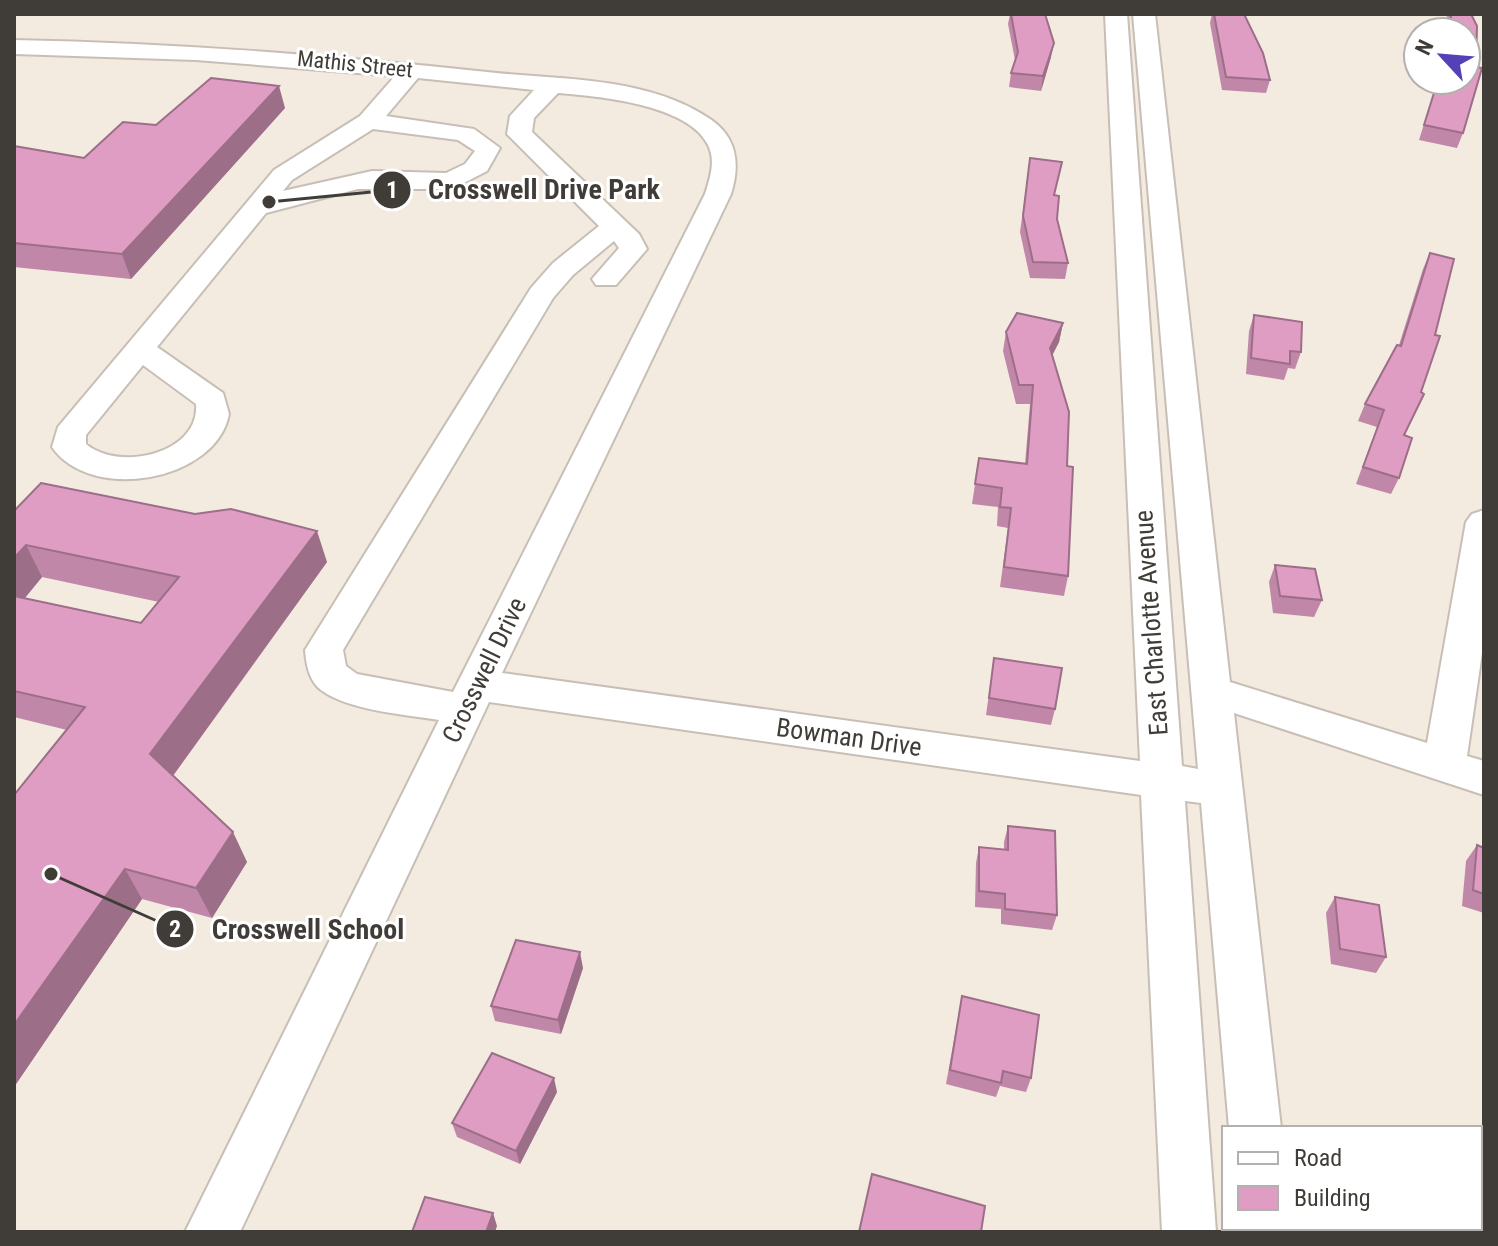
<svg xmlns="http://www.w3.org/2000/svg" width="1498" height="1246" viewBox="0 0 1498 1246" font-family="'Roboto Condensed',sans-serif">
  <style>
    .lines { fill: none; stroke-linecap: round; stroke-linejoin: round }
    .minor-casing { stroke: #c7bfb5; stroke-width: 4 }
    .minor { fill: #fff; fill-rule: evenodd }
    .wall { fill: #c087a8; fill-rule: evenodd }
    .shaded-wall { fill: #9c6e88 }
    .building { fill: #df9dc3; stroke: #9c6e88; stroke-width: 2 }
    .labels { text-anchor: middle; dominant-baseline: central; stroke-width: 6; stroke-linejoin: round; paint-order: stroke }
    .far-street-label { font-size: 22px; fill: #403c38; stroke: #fff }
    .street-label { font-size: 26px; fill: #403c38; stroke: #fff }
    .leader { fill: none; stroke: #403c38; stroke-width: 3 }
    .callout-dot { fill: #403c38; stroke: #fff; stroke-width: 3 }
    .mark-label { font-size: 24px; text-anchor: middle; font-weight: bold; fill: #fff }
    .callout-label { font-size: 28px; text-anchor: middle; font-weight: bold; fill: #403c38; stroke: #fff; stroke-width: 6; stroke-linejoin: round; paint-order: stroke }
  </style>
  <rect width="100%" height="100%" fill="#f3eae0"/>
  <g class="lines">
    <!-- minor casing -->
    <g class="minor-casing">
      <g id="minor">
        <path d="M 1105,14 L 1127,14 L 1182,766 L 1198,769 L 1133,14 L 1155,14 L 1230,682 L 1427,743 L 1466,522 L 1472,514 L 1484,510 L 1484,639 L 1467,756 L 1484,761 L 1484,795 L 1234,713 L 1281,1128 L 1229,1128 L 1201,803 L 1185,801 L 1216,1232 L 1162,1232 L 1141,795 L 489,702 L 240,1232 L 185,1232 L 439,720 C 407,715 347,710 321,690 C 309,681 306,664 305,650 L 531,288 L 553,263 L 599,226 L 507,134 L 510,116 L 534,90 L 418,78 L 386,116 L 474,129 L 500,148 L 487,171 L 458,186 L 438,189 L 358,189 L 266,213 L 157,347 L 223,393 L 229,414 C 216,482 90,503 52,447 L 58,427 L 274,170 L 360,116 L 395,76 L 196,60 L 14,54 L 14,40 C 172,43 330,55 487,72 C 560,80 647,76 710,119 C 738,138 740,165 731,194 L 502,673 L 1140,761 ZM 558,93 C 597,96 688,104 708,145 C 716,161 710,178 705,194 L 453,692 L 357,674 L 346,666 L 343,650 L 553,298 L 573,275 L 614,241 L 619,248 L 592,279 L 596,285 L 616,285 L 647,249 L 639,234 L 532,132 L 534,118 ZM 373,129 L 458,140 L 475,151 L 465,164 L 446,173 L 372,171 L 283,191 L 292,180 ZM 143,365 L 196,404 C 200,454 119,472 86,444 L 86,435 Z"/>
        <rect x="1238" y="1228" width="54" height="4"/>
      </g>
    </g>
    <!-- minor -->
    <use href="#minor" class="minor"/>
  </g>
  <!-- wall -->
  <g class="wall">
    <polygon points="1010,14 1045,14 1051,57 1041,91 1009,87 1011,73 1015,60 1008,24"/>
    <polygon points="1202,14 1244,14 1270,80 1266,93 1222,90 1210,23 1212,14"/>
    <polygon points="1447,14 1471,14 1463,133 1457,148 1419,140 1438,80 1466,80 1466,32 1446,32"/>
    <polygon points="285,108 131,279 14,267 14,146 84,158 156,125"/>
    <polygon points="1028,173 1055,195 1057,219 1068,263 1065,279 1030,278 1020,232"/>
    <polygon points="1430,253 1399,478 1391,494 1356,484 1377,427 1358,421 1365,404 1399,345 1423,269"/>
    <polygon points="1254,315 1301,352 1295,369 1288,368 1284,380 1246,374 1249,331"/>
    <polygon points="1063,323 1059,342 1052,356 1067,466 1068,576 1064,596 1000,587 1008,528 997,526 998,507 972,504 979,458 1025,464 1030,404 1016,404 1003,351 1006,332"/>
    <path d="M 14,511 L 327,562 L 173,776 L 247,862 L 212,918 L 142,899 L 14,1087 L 67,730 L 14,717 ZM 42,577 L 159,602 L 141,623 L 25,598 Z"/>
    <polygon points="1275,565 1322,600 1314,617 1273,613 1269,582"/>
    <polygon points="994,658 1055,709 1051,725 986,715"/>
    <polygon points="1008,826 1057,915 1052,930 1001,924 1001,909 975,907 976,863 979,847 1004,850 1004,842"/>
    <polygon points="1477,845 1484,848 1484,913 1462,906 1466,861"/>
    <polygon points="1335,897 1386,957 1376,973 1331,964 1326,913"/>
    <polygon points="583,968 561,1034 495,1021 491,1006"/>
    <polygon points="962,996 1031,1078 1026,1092 1000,1086 996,1097 946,1084"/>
    <polygon points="557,1092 520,1164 457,1137 452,1123"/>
  </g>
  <!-- shaded-wall -->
  <g class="shaded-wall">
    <polygon points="1054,43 1051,57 1041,91 1043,76"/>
    <polygon points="279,86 285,108 131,279 122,254"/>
    <polygon points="1063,323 1059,342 1046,367 1050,348"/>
    <polygon points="317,531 327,562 166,785 150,754"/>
    <polygon points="26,545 42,577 14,611 14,558"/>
    <polygon points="233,832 247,862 212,918 196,888"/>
    <polygon points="125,869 142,899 14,1087 14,1025"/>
    <polygon points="580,952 583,968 561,1034 558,1020"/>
    <polygon points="554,1078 557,1092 520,1164 516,1151"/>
    <polygon points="493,1213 497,1226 495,1232 486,1232"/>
  </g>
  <!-- building -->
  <g class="building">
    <polygon points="1011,14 1045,14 1054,43 1043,76 1011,73 1018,52"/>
    <polygon points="1214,14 1244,14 1263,53 1270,80 1226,77"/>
    <polygon points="1451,14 1471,14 1477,26 1476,67 1482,68 1463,133 1424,125 1438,80 1466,80 1466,32 1450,32"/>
    <polygon points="211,78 279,86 122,254 14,243 14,146 84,158 123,122 156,125"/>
    <polygon points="1030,158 1062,162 1054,195 1059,196 1057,219 1068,263 1033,262 1023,216"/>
    <polygon points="1430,253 1454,259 1435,335 1440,336 1421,392 1424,394 1404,435 1412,438 1399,478 1363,467 1384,410 1365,404 1397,345 1401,346"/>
    <polygon points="1017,313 1063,323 1050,348 1069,412 1067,466 1073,467 1068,576 1004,567 1011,508 1000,507 1002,488 975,484 979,458 1027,464 1033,385 1019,385 1006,332"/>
    <polygon points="1254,315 1302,322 1301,352 1290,351 1290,364 1251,358"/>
    <polygon points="41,483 195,514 231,509 317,531 150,754 233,832 196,888 125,869 14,1025 14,795 85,707 14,691 14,596 141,623 179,577 26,545 14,558 14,511"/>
    <polygon points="1275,565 1315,569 1322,600 1280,596"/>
    <polygon points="994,658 1062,668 1055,709 989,698"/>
    <polygon points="1008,826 1055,831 1057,915 1005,909 1005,894 979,891 979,847 1008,850"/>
    <polygon points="1477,845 1484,848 1484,894 1473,890"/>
    <polygon points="1335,897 1379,905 1386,957 1340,949"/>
    <polygon points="516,940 580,952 558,1020 491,1006"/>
    <polygon points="962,996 1039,1015 1031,1078 1003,1071 1001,1083 950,1070"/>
    <polygon points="492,1053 554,1078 516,1151 452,1123"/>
    <polygon points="872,1174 985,1206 981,1232 859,1232"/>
    <polygon points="425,1197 493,1213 486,1232 412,1232"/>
  </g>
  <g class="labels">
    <!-- far-street labels -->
    <g class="far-street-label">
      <text transform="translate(355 64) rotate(6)">Mathis Street</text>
    </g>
    <!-- street labels -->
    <g class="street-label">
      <text transform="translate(1151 623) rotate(-94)">East Charlotte Avenue</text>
      <text transform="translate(484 670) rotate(-64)">Crosswell Drive</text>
      <text transform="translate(849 737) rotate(8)">Bowman Drive</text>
    </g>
  </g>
  <!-- callouts -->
  <path class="leader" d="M269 202L392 190M51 874L175 929"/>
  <g class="callout-dot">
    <circle cx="269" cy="202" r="8"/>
    <circle cx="51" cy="874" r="8"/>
    <circle cx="392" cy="190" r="20"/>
    <circle cx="175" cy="929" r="20"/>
  </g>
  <g class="mark-label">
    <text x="392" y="198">1</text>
    <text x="175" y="937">2</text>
  </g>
  <g class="callout-label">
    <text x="544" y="199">Crosswell Drive Park</text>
    <text x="308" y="939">Crosswell School</text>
  </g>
  <!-- border -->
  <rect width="1498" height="1246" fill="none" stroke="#403c38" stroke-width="32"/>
  <!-- legend -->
  <rect x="1222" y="1126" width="260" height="104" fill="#ffffff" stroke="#b3b1af" stroke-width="2"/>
  <rect x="1238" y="1152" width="40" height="12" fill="#ffffff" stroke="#b3b1af" stroke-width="2"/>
  <text x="1294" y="1166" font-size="24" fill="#403c38">Road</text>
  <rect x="1238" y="1186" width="40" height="24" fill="#df9dc3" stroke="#b3b1af" stroke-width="2"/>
  <text x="1294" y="1206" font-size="24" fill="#403c38">Building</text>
  <!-- north arrow -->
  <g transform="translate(1442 56) rotate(296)"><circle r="38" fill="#ffffff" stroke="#b3b1af" stroke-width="2"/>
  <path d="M0-6L14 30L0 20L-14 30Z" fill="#5540b8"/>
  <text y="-12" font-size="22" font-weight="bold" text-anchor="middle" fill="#403c38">N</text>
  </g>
</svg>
